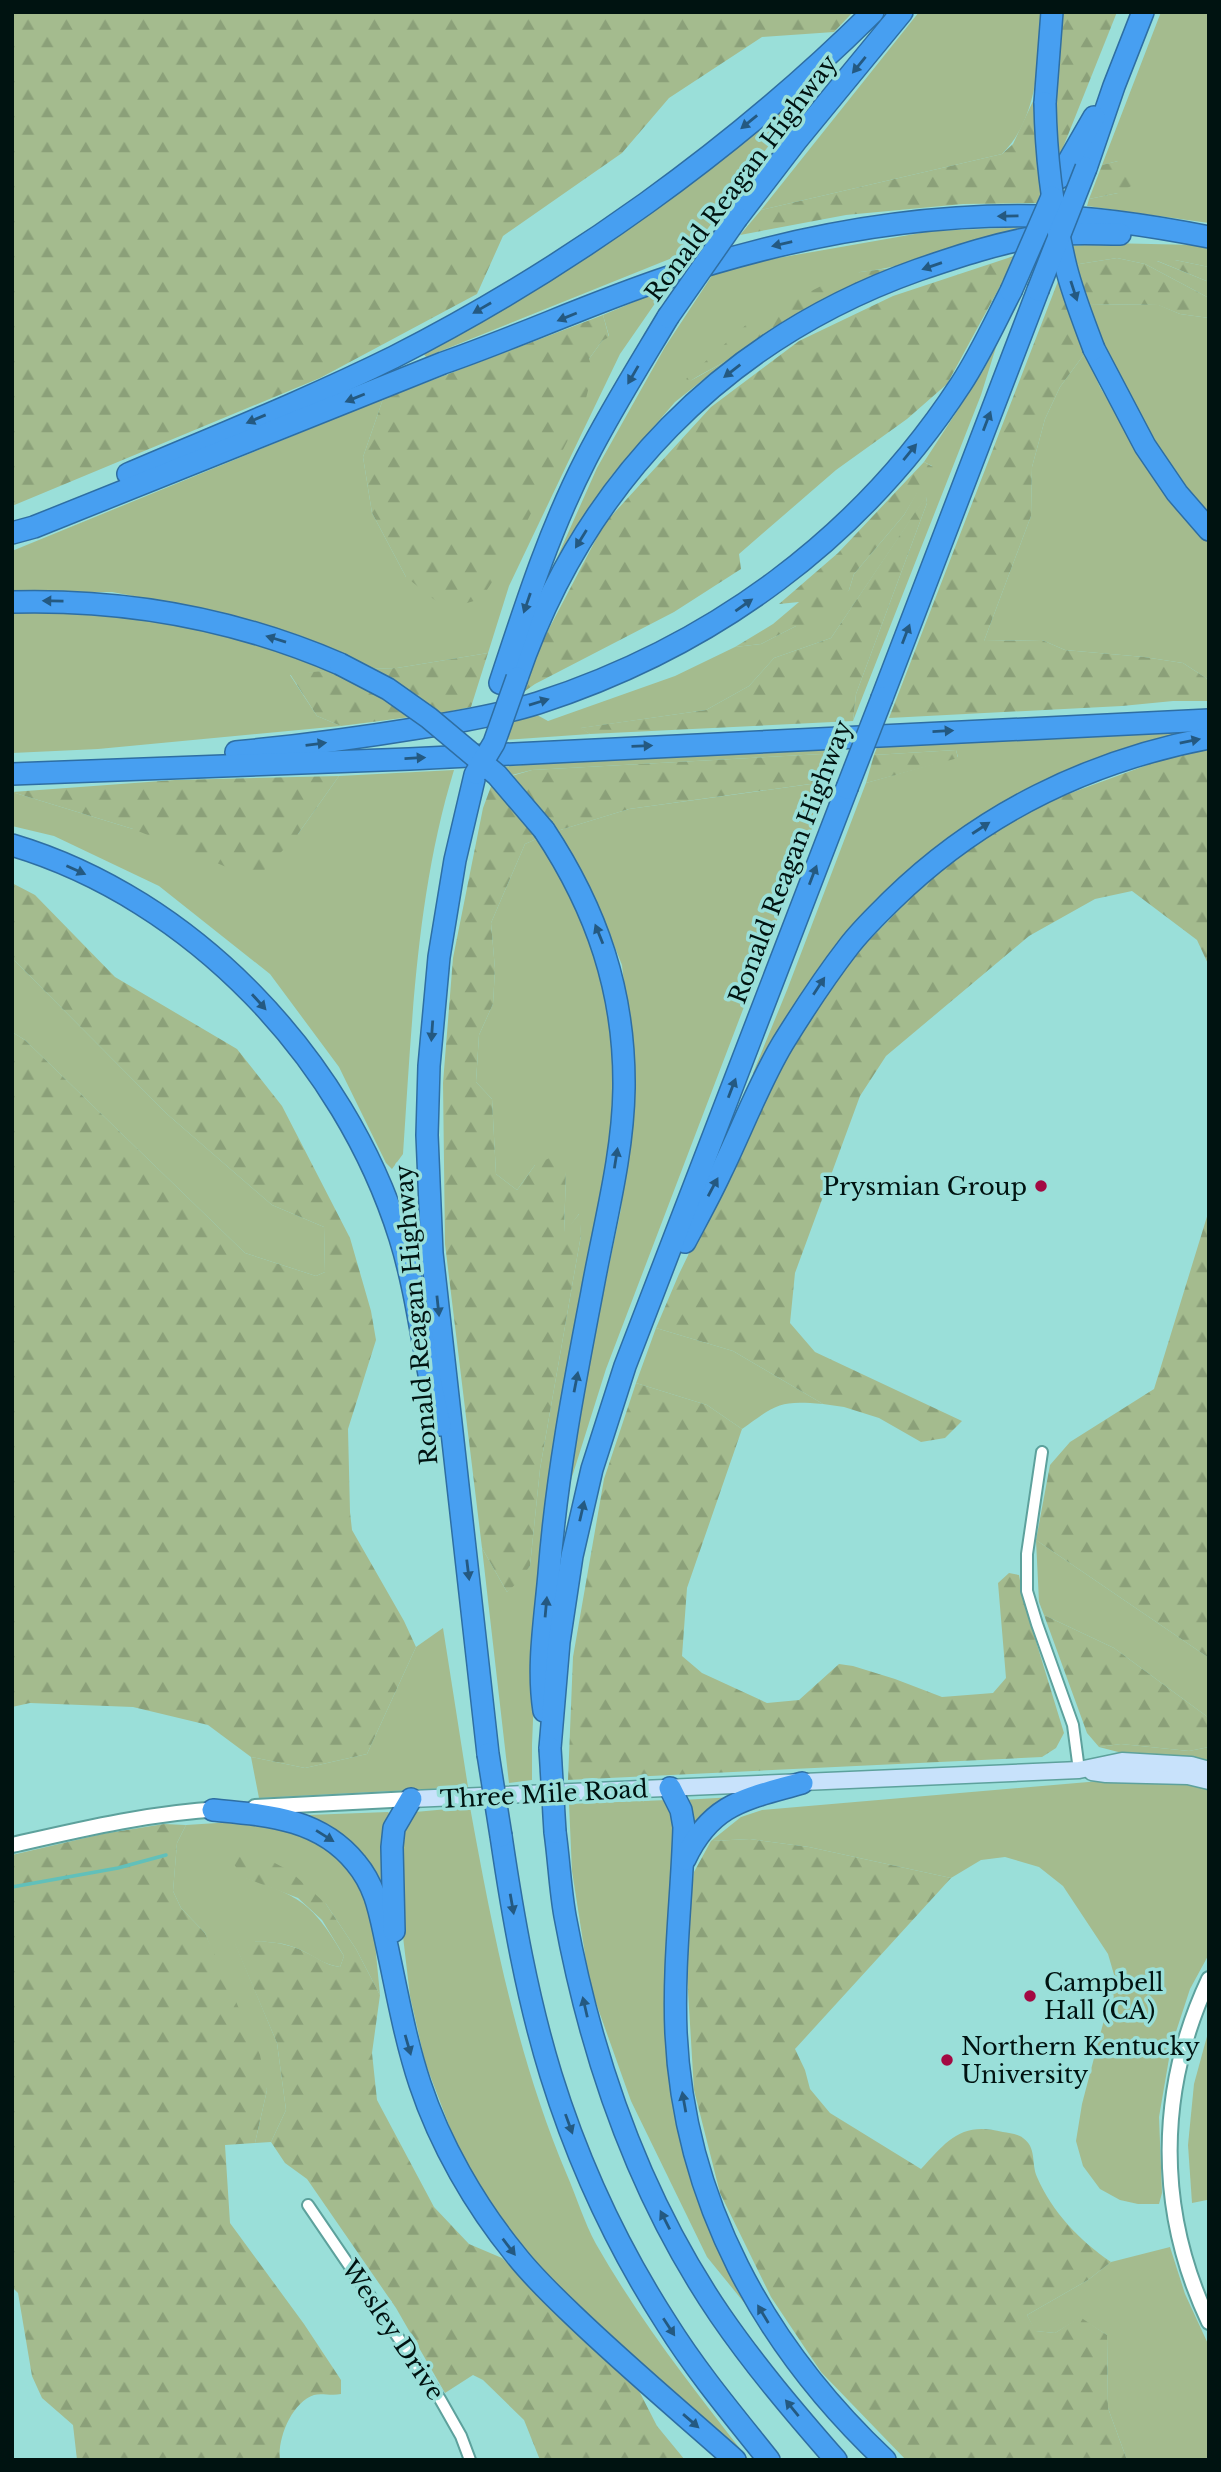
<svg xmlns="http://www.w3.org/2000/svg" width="1221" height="2472" viewBox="0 0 1221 2472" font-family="'Libre Baskerville',serif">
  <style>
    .grass { fill: #a4bb8e }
    .forest { fill: url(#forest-firs) }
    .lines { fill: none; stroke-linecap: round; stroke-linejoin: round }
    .stream { stroke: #61c0ba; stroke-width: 3.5 }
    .minor-casing { stroke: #5da19c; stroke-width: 14 }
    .tertiary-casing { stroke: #5da19c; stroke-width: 18 }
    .secondary-casing { stroke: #5da19c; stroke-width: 19 }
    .motorway-casing { stroke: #2e6ea3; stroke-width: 24 }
    .minor { stroke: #fff; stroke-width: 10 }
    .tertiary { stroke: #fff; stroke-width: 14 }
    .secondary { stroke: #c8e2fb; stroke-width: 16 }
    .motorway { stroke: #479ff1; stroke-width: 21 }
    .motorway-bridge-casing { stroke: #2e6ea3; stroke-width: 24; stroke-linecap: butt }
    .motorway-bridge { stroke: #479ff1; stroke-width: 21 }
    .oneway { fill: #245981 }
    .poi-dot { fill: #a30942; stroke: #9adfd9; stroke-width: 2.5 }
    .labels { text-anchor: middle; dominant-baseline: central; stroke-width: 7; stroke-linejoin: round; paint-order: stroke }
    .street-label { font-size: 24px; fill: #001311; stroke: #9adfd9 }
    .poi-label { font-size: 24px; fill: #001311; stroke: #9adfd9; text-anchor: start }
  </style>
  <defs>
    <pattern id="forest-firs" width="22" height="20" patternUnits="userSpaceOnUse" patternTransform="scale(1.75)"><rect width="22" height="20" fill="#a4bb8e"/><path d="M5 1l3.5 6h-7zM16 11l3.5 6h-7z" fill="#8ba079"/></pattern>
  </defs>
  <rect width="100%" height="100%" fill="#9adfd9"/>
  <!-- grass -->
  <g class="grass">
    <path d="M 919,12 L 1042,12 C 1038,61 1039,117 1002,154 L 761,210 Z"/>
    <polygon points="1161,12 1209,12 1209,223 1087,206 1089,199 1118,193 1118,161 1102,165"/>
    <polygon points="828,65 692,250 426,357 421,350 575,262 704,173"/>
    <path d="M 1030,227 L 1026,233 C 970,242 917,266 860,272 L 690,381 L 728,360 L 675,402 L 612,475 L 556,560 L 597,468 L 665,347 L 713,274 L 727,267 L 932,231 Z"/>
    <polygon points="1107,243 1195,245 1209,249 1209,267 1175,260 1157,261 1209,282 1209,298 1145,264 1117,258 1073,265 1069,251 1072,246"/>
    <polygon points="665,289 620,354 580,437 509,586 488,653 397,668 369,669 299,635 202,609 112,592 12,593 12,551 383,399 363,457 372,513 406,577 589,359 602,341 609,336 603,315"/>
    <polygon points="1085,304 1159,305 1180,314 1209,318 1209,517 1178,483 1137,422"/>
    <polygon points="997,344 981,395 853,721 856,694 927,503 926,497 831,638 774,658 749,686 706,710 581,728 590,734 503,740 508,721 537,715 548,721 675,676 735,647 761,644 796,626 849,590 854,574 904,515 932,466 924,462 983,371"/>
    <polygon points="1085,353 1100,387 1146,465 1209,543 1209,680 1183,663 1144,657 1065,650 1042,640 984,641 1031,516 1032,467 1045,419 1060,387"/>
    <polygon points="12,610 169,618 279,647 336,670 290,675 317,716 341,726 98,749 12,753"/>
    <polygon points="1204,730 1150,741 883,897 816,973 790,1012 757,1076 753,1073 787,990 866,783 958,757 956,750 874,755 878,745"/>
    <polygon points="845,747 841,753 532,770 508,776 501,767 579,760"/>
    <path d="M 454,770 C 416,894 412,1025 403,1154 L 392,1169 L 386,1163 L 339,1067 L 270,974 L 159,886 L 54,836 L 12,826 L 12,792 L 133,829 L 298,834 L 339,776 Z"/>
    <polygon points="811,784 827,789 606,1369 566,1496 581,1399 621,1209 633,1064 622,965 596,900 557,831 629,809"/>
    <polygon points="541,837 575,897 607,989 615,1081 608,1171 540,1552 532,1744 532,1780 509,1783 482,1548 507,1592 530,1566 540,1469 581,1235 579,1214 564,1234 566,1172 535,1165 517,1190 496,1174 492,1099 476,1082 479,1035 493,1004 495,969 491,923 525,844"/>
    <polygon points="12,960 15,961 167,1114 272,1205 324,1227 325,1272 316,1276 245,1253 25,1040 12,1032"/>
    <path d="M 656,1328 L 733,1351 L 823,1404 C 779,1400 777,1404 742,1429 L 707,1405 L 636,1383 Z"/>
    <polygon points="1036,1540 1209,1658 1209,1718 1114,1648 1044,1615 1039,1602"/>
    <polygon points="443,1628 468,1787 259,1798 251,1757 305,1768 367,1754 416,1647"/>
    <polygon points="1121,1744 1189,1751 1209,1747 1209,1764 1126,1754 1099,1747"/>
    <polygon points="1123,1779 1170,1779 1209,1788 1209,1954 1190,1989 1171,2047 1159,2117 1162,2193 1159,2204 1138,2204 1120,2200 1100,2189 1083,2166 1076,2141 1082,2104 1115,1978 1108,1954 1063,1886 1039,1867 1005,1857 981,1860 951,1878 809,1847 750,1839 711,1841 741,1817 762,1810"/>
    <polygon points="733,1797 691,1835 683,1800"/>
    <polygon points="667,1800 677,1830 670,1895 671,2056 764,2327 707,2257 631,2101 590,1986 572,1871 569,1804"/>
    <path d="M 470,1807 C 493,1933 517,2057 567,2175 C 577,2198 584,2222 596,2244 C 640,2321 694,2390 749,2460 L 744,2460 L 551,2284 L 488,2204 L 458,2149 L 425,2062 L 410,1996 L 402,1928 L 399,1841 L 415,1812 Z"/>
    <polygon points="388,1812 390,1814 386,1908 305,1817 308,1815"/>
    <path d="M 233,1822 L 276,1827 L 313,1836 L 354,1873 L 372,1912 L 380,1995 L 356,1949 L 326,1904 L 243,1877 C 302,1897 312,1903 344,1956 L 340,1967 C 326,1965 318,1959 305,1952 C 282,1940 260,1941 235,1943 L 277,2043 L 286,2110 L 271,2142 L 255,2143 L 267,2090 L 205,1933 L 181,1908 L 173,1891 L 177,1843 L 186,1825 Z"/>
    <polygon points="1209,2029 1209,2198 1207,2200 1192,2203 1188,2145 1194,2084"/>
    <polygon points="1170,2247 1185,2294 1209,2346 1209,2460 1127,2460 1108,2408 1107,2335 1080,2318 1055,2333 1035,2331 1027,2315 1088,2280 1111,2262"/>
  </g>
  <!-- forest -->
  <g class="forest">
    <polygon points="12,12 853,12 834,32 762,37 669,98 622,153 503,236 477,294 320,378 12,506"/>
    <polygon points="1060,12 1117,12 1056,165 1054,38"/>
    <polygon points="1034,99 1045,194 1040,203 963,204 846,215 740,235 761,210 1002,154 1013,144"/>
    <polygon points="1118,161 1130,172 1135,184 1118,193 1089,199 1102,165"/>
    <polygon points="1017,255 947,384 907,419 836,470 739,554 741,569 674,612 535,684 515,698 542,642 604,524 711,407 799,341 893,296"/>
    <polygon points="1117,258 1145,264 1209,298 1209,318 1180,314 1158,305 1085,304 1073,265"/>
    <polygon points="1155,260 1175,260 1209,267 1209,282"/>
    <polygon points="892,268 798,313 728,360 689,381 686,379 748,323 829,282 860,272"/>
    <polygon points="1060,276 1085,353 1060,387 1045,419 1032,467 1031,516 984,641 1042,640 1065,650 1144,657 1183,663 1209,680 1209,701 1173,701 1122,706 889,718"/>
    <polygon points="603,315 609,337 602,341 589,359 593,371 583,410 511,553 481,599 446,609 406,577 372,513 363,457 383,399"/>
    <polygon points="924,462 933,467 904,515 854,574 849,590 813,630 796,626 761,644 735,647 773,624 799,602 779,604 838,553"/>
    <polygon points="926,496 927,503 856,694 853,721 590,734 580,728 706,710 749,686 774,658 831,638"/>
    <polygon points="488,653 471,707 442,713 369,669 397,668"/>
    <polygon points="336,670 418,716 341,726 317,716 290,674"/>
    <polygon points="956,750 958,758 866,783 874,755"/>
    <polygon points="1209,750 1209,966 1197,940 1132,891 1095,899 1029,936 886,1056 860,1096 795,1273 790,1323 815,1352 962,1421 945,1438 921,1442 879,1418 844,1407 823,1404 733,1351 656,1328 679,1274 774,1078 836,974 939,869 1038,805 1180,753"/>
    <polygon points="841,753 827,789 810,784 629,809 557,831 532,800 508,777 532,770"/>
    <polygon points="339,776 298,834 256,879 133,829 12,792 175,780"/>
    <polygon points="493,781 541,837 525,844 491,923 495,969 493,1004 479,1035 476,1082 492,1099 496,1174 517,1190 535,1165 564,1151 566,1172 564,1232 580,1213 581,1235 540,1469 530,1566 518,1582 507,1592 482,1548 445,1244 443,1083 453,958 483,808"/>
    <polygon points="12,883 35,895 115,977 237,1049 282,1106 350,1238 371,1311 376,1340 348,1429 350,1512 352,1530 404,1621 416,1647 367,1754 305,1768 251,1757 208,1725 133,1707 30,1703 12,1707 12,1032 25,1040 245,1253 316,1276 325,1272 324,1227 272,1205 167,1114 15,961 12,960"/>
    <polygon points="1209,1210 1209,1658 1036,1540 1050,1465 1070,1442 1154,1389"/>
    <polygon points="636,1383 707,1405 742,1429 687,1588 682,1656 702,1673 767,1703 799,1700 839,1664 853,1666 895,1679 942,1697 993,1693 1006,1678 998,1583 1009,1573 1019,1575 1024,1602 1064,1733 1056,1748 1042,1757 568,1780 573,1657 604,1479"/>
    <polygon points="1044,1615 1114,1648 1209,1718 1209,1747 1189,1751 1121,1744 1099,1747 1087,1733"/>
    <path d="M 164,1824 L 186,1825 L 177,1843 L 173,1891 L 181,1908 L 205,1933 L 260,2055 L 267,2090 L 255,2143 L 225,2145 L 230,2223 L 304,2324 L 341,2380 L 341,2394 C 332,2396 321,2393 314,2395 C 292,2402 277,2439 280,2460 L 77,2460 L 73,2425 L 42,2398 L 32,2376 L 18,2293 L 12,2287 L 12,1855 L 102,1834 Z"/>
    <path d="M 750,1839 L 809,1847 L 951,1878 L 795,2049 L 805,2070 L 810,2089 L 830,2113 L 921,2169 C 947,2141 961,2121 1003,2132 C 1009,2133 1018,2134 1023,2138 C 1037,2148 1031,2163 1037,2177 C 1052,2212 1080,2241 1111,2262 L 1088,2280 L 1027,2315 L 1036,2331 L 1055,2333 L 1080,2317 L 1107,2335 L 1108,2408 L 1127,2460 L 906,2460 L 821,2372 L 771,2297 L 720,2193 L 694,2090 L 685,1942 L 694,1872 L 711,1841 Z"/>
    <path d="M 240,1856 L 269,1860 L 290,1871 L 326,1904 L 356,1949 L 380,1995 L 372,2053 L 377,2100 L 434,2207 L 469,2244 L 502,2258 L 634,2381 L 657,2426 L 685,2460 L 540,2460 L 524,2420 L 483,2380 L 473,2375 L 445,2393 L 396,2308 L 307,2179 L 285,2163 L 271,2142 L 286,2110 L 277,2043 L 234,1942 C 259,1941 282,1940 305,1952 C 318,1958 325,1965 340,1967 L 344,1956 L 322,1920 L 298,1898 L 243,1877 L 231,1860 Z"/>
  </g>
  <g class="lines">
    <!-- stream -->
    <polyline class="stream" points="12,1887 118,1868 166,1855"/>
    <!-- minor casing -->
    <g class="minor-casing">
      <g id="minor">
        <polyline points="1042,1452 1027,1554 1027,1591 1037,1624 1073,1725 1079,1770"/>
        <polyline points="308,2205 440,2399 461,2436 470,2460"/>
      </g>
    </g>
    <!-- tertiary casing -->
    <g class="tertiary-casing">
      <g id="tertiary">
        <polyline points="255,1807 411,1799"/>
        <path d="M 12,1845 C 82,1829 149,1813 221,1809"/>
        <path d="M 1209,1979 C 1157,2090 1156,2210 1209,2322"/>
      </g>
    </g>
    <!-- secondary casing -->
    <g class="secondary-casing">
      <g id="secondary">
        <polyline points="1092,1772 1106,1774 1188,1776 1209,1781"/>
        <polyline points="411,1799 1079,1770 1122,1761 1191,1765 1209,1770"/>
      </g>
    </g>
    <!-- motorway casing -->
    <g class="motorway-casing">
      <g id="motorway">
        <polyline points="1045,103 1052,12"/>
        <polyline points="1086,168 1114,86 1143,12"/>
        <polyline points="1059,178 1094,117"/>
        <polyline points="737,218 796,141 902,12"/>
        <polyline points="1094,349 1145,446 1177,493 1209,530"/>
        <path d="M 128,474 C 217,436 307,400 394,357 C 567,269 735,149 873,12"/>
        <path d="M 12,533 L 34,527 L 443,363 C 518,337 591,303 666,278 C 786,238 914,213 1041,216 C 1097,217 1153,226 1209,237"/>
        <path d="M 12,602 C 125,599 236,619 340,664"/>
        <path d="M 517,678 C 583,484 724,339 918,270 C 959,256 998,243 1041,236 C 1066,232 1095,234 1120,234"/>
        <path d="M 500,683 C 525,607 549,531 586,459 C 611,410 640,364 668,317"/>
        <polyline points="882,698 1038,290"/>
        <path d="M 236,752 C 297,746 358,738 419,728 C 459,722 500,715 538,703 C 713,646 860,539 961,384 C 980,355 995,322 1011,291"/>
        <polyline points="12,774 409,759 1209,720"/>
        <polyline points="475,775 455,860 439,957 429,1066 427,1135 432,1253 488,1754"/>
        <path d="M 544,830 C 597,910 625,992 624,1088 C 623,1157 604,1225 592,1292 C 574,1385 556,1480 549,1574 C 545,1620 537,1666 544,1711"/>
        <path d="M 12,845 C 193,899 344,1059 400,1238 C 419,1299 424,1363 440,1425"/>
        <path d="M 685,1242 C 697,1219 710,1196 721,1172 C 742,1129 759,1083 783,1043 C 804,1009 825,977 849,946 C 862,929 877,915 892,900 C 980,814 1089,761 1209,738"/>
        <polyline points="550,1748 559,1642 572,1556 592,1469 625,1366 847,788"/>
        <path d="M 670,1788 L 681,1810 L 684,1827 C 682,1895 673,1964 676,2033 C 684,2201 764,2346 885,2460"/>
        <path d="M 213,1810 C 266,1815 320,1818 356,1863 C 377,1888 380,1915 387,1946 C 397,1992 405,2039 420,2084 C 440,2144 475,2205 515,2254 C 532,2276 553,2296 573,2315 C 625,2365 681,2412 735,2460"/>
        <path d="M 555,1832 C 559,1860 560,1888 565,1916 C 591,2057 639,2196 720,2315 C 755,2366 795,2413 836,2460"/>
        <path d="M 501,1836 C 513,1917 527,1997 551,2075 C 578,2162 618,2248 667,2324 C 697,2372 734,2416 769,2460"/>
        <path d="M 685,1859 C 712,1802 747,1799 802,1783"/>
        <polyline points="394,1931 392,1847 394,1828 411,1799"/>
      </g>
    </g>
    <!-- minor -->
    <use href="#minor" class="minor"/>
    <!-- tertiary -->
    <use href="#tertiary" class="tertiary"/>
    <!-- secondary -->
    <use href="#secondary" class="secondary"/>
    <!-- motorway -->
    <use href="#motorway" class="motorway"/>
    <!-- motorway-bridge casing -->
    <g class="motorway-bridge-casing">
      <g id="motorway-bridge">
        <path d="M 1045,103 C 1046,159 1053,213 1066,267 C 1073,295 1084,322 1094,349"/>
        <polyline points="1038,290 1086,168"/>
        <polyline points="1011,291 1052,197"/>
        <polyline points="668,317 737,218"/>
        <polyline points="340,664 388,689 429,718 497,775 544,830"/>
        <polyline points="476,773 494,743 517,678"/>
        <polyline points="847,788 882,698"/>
        <polyline points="550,1748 555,1832"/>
        <polyline points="488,1754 501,1836"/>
      </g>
    </g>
    <!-- motorway-bridge -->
    <use href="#motorway-bridge" class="motorway-bridge"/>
  </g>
  <!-- one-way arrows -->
  <defs><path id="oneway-solid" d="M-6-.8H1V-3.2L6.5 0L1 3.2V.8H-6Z" transform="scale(1.75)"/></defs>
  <g class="oneway">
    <use href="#oneway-solid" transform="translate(859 65) rotate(129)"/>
    <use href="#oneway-solid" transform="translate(749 122) rotate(141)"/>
    <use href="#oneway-solid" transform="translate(1008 216) rotate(179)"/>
    <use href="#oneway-solid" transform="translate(782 244) rotate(167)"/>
    <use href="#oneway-solid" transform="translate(932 266) rotate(161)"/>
    <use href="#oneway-solid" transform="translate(1074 291) rotate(72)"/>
    <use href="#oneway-solid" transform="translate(482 308) rotate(150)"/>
    <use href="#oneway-solid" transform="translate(567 317) rotate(158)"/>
    <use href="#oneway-solid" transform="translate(732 371) rotate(142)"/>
    <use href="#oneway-solid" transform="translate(633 375) rotate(120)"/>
    <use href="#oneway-solid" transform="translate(355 398) rotate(158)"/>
    <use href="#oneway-solid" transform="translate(256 419) rotate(157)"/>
    <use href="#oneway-solid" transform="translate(987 421) rotate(-69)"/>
    <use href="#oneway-solid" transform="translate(910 452) rotate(-51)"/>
    <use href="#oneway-solid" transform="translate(581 539) rotate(122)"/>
    <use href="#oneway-solid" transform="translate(53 601) rotate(-179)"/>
    <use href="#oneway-solid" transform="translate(527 603) rotate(109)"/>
    <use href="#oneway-solid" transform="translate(744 605) rotate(-35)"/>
    <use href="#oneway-solid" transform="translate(906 634) rotate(-69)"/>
    <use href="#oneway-solid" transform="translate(276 639) rotate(-163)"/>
    <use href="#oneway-solid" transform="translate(539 702) rotate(-17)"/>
    <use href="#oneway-solid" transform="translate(943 731) rotate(-3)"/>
    <use href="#oneway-solid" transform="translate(1190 741) rotate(-11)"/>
    <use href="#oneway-solid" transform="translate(316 744) rotate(-7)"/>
    <use href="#oneway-solid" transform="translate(642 746) rotate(-2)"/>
    <use href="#oneway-solid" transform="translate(415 758) rotate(-3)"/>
    <use href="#oneway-solid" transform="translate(981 828) rotate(-33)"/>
    <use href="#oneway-solid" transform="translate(76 870) rotate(24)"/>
    <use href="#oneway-solid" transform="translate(813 875) rotate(-69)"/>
    <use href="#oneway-solid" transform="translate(599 934) rotate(-112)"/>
    <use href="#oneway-solid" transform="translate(819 986) rotate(-57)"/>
    <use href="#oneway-solid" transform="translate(259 1002) rotate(48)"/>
    <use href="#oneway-solid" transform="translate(432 1031) rotate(94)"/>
    <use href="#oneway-solid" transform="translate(732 1088) rotate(-69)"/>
    <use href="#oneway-solid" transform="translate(616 1158) rotate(-81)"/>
    <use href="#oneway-solid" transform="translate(713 1187) rotate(-62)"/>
    <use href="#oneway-solid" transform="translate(438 1306) rotate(84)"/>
    <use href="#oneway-solid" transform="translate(576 1382) rotate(-79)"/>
    <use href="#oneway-solid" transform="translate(582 1511) rotate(-77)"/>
    <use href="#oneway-solid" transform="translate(468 1570) rotate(83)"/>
    <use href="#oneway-solid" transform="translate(546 1607) rotate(-85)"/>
    <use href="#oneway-solid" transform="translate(325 1836) rotate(32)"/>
    <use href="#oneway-solid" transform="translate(512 1904) rotate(80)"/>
    <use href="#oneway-solid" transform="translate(585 2007) rotate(-103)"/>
    <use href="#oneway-solid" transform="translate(408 2045) rotate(74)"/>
    <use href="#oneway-solid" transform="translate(684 2102) rotate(-100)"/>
    <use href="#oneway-solid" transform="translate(569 2124) rotate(70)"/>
    <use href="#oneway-solid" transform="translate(665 2220) rotate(-117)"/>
    <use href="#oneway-solid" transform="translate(509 2247) rotate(53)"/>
    <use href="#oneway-solid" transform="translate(763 2314) rotate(-121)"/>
    <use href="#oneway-solid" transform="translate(669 2327) rotate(57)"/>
    <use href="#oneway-solid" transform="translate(792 2408) rotate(-129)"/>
    <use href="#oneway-solid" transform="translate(691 2421) rotate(41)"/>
  </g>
  <!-- markers -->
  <g class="poi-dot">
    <circle cx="1041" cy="1186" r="7"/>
    <circle cx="1030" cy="1996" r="7"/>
    <circle cx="947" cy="2060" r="7"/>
  </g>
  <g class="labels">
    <!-- street labels -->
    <g class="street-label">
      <text transform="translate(741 178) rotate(-53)">Ronald Reagan Highway</text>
      <text transform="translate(790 862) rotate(-69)">Ronald Reagan Highway</text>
      <text transform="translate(416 1315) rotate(-95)">Ronald Reagan Highway</text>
      <text transform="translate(544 1794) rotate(-3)">Three Mile Road</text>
      <text transform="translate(393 2330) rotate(56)">Wesley Drive</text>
    </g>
    <!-- poi labels -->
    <g class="poi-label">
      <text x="1027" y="1186" text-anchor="end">Prysmian Group</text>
      <text x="1044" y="1982">Campbell<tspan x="1044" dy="28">Hall (CA)</tspan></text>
      <text x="961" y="2046">Northern Kentucky<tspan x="961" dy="28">University</tspan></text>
    </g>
  </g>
  <!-- border -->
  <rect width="1221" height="2472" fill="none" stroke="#001311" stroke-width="28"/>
</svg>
